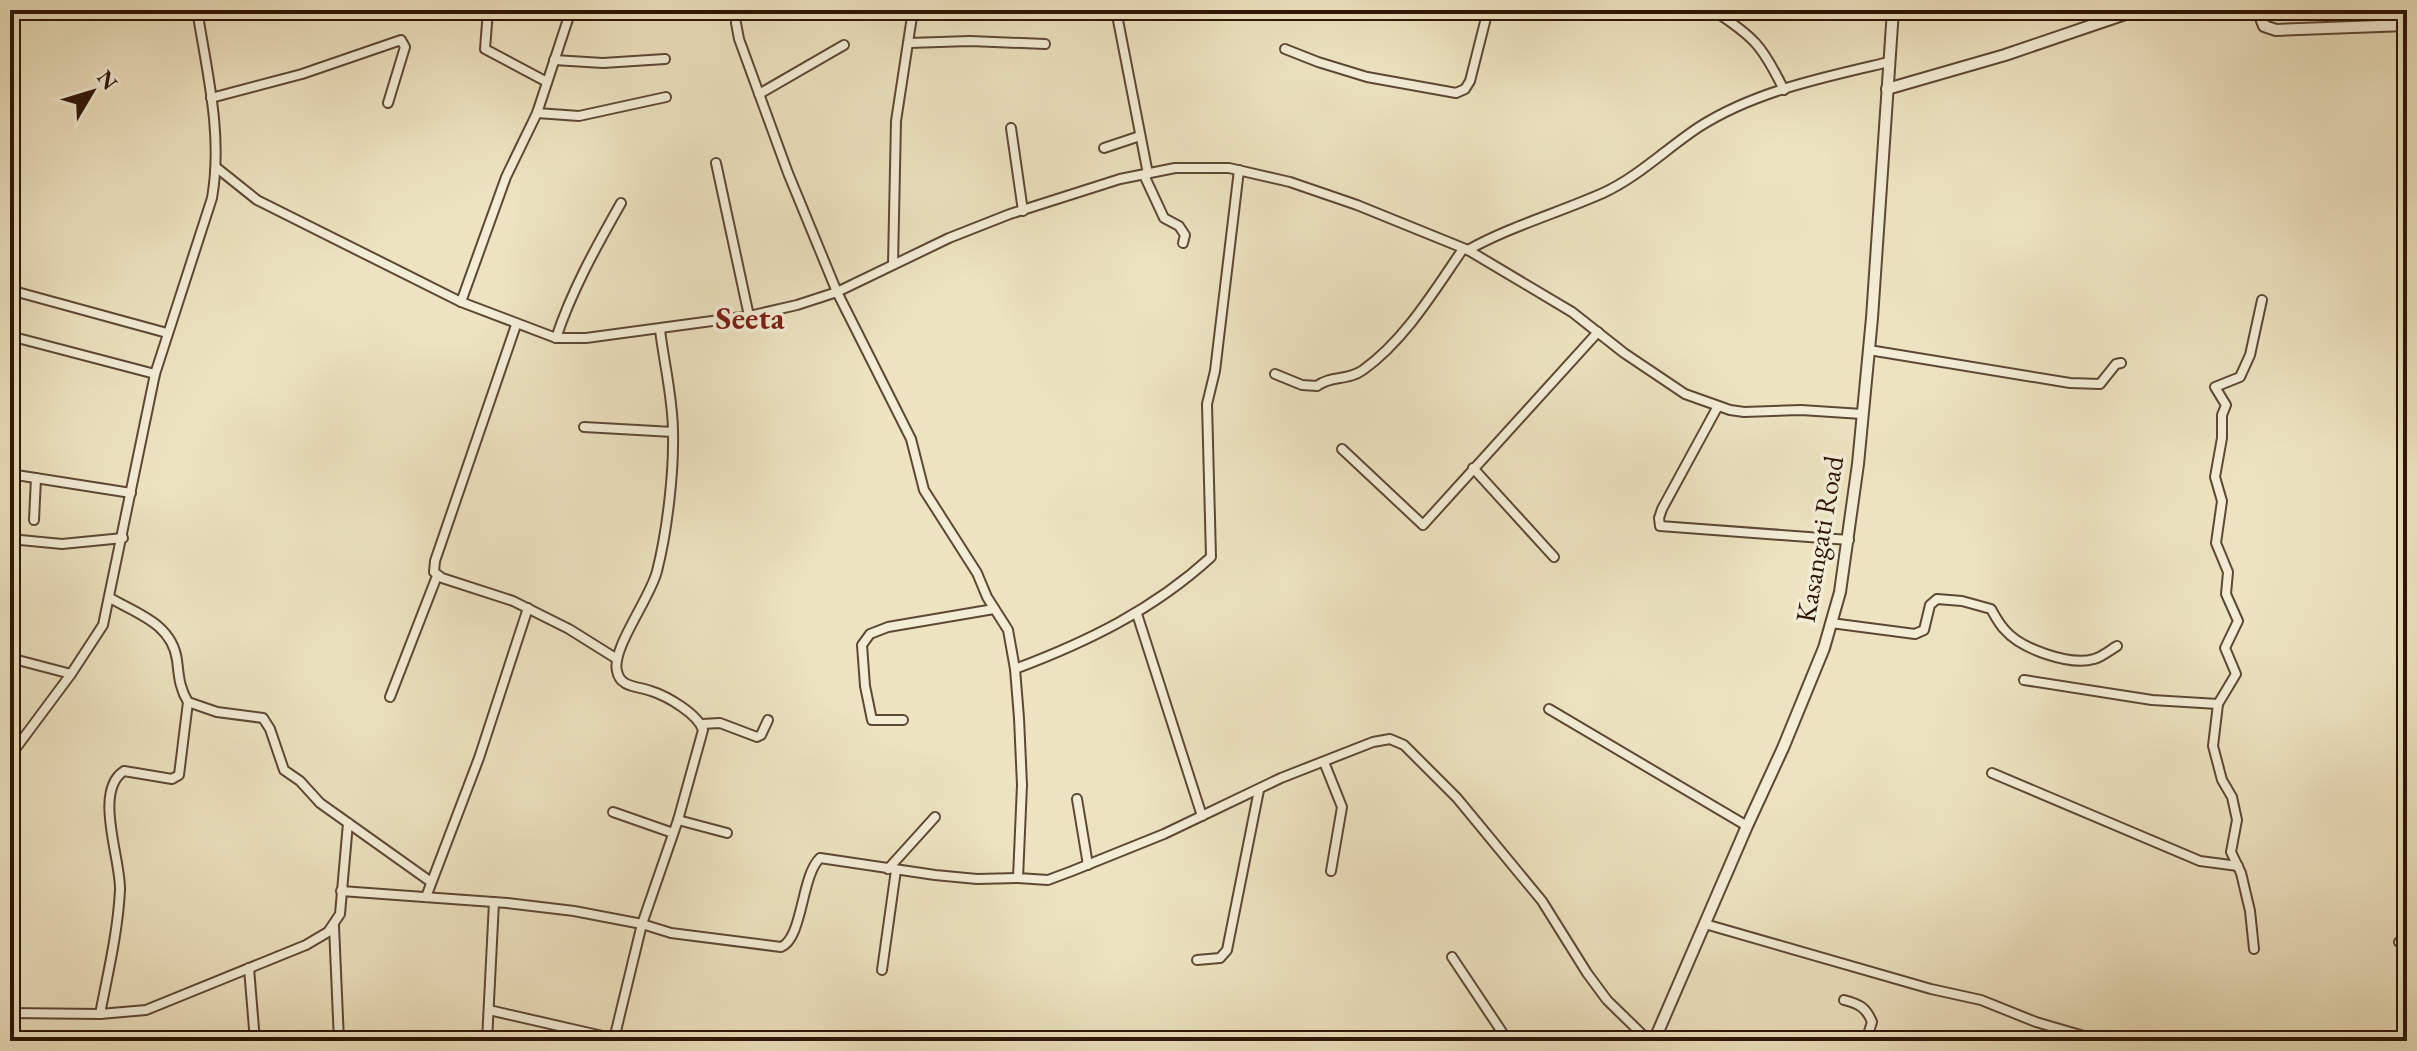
<svg xmlns="http://www.w3.org/2000/svg" width="2417" height="1051" viewBox="0 0 2417 1051" font-family="'EB Garamond',serif">
  <style>
    .lines { fill: none; stroke-linecap: round; stroke-linejoin: round }
    .minor-casing { stroke: #5d4834; stroke-width: 12 }
    .tertiary-casing { stroke: #5d4834; stroke-width: 14 }
    .minor { stroke: #f3edd6; stroke-width: 8 }
    .tertiary { stroke: #f3edd6; stroke-width: 10 }
    .labels { text-anchor: middle; dominant-baseline: central; stroke-width: 7; stroke-linejoin: round; paint-order: stroke }
    .street-label { font-size: 28px; fill: #2d1506; stroke: #f3edd6 }
    .quarter-label { font-size: 32px; font-weight: bold; fill: #7a1f14; stroke: #f3edd6 }
  </style>
  <rect width="100%" height="100%" fill="#ede3c0"/>
  <filter id="stains"><feTurbulence type="fractalNoise" baseFrequency=".0025" numOctaves="4"/><feColorMatrix values="0 0 0 0 .2 0 0 0 0 .09 0 0 0 0 .02 0 0 0 .5 -.17"/></filter>
  <radialGradient id="worn" r=".72"><stop offset=".6" stop-color="#630" stop-opacity="0"/><stop offset="1" stop-color="#630" stop-opacity=".3"/></radialGradient>
  <g class="lines">
    <!-- minor casing -->
    <g class="minor-casing">
      <g id="minor">
        <polyline points="488,10 485,49 547,82"/>
        <polyline points="1116,10 1148,174"/>
        <path d="M 1713,10 C 1754,37 1762,45 1784,90"/>
        <polyline points="736,23 739,39 788,173 837,292 911,439 924,490 977,573 987,597 1008,630 1015,669 1019,718 1022,785 1018,878 1048,880 1072,871 1164,834 1281,778 1373,742 1390,739 1404,745 1457,798 1542,901 1587,973 1607,1000 1649,1041"/>
        <polyline points="909,43 970,41 1045,44"/>
        <polyline points="1285,49 1318,62 1367,77 1456,93 1465,89 1470,81 1488,10"/>
        <polyline points="554,60 603,63 665,59"/>
        <polyline points="759,94 844,45"/>
        <polyline points="211,98 302,74 401,40 405,47 388,103"/>
        <polyline points="537,113 579,116 666,97"/>
        <polyline points="1011,128 1023,211"/>
        <polyline points="1104,148 1140,136"/>
        <polyline points="716,163 749,316"/>
        <polyline points="217,168 257,200 461,302 556,338 586,338 749,316 797,305 837,292 949,238 1010,214 1120,179 1175,168 1229,168 1290,182 1357,205 1468,250 1572,312 1624,353 1685,394 1730,410 1744,412 1801,410 1862,414"/>
        <polyline points="1144,175 1164,218 1179,226 1185,235 1183,243"/>
        <path d="M 1468,250 C 1511,226 1558,213 1603,193 C 1638,177 1667,148 1699,127 C 1755,91 1825,77 1889,62"/>
        <polyline points="893,264 896,121 913,10"/>
        <polyline points="10,290 167,333"/>
        <polyline points="461,302 506,177 537,113 571,10"/>
        <polyline points="516,325 435,561 434,572 442,578 513,601 569,629 617,659"/>
        <polyline points="10,336 155,374"/>
        <path d="M 556,338 C 572,290 596,247 621,203"/>
        <polyline points="1869,350 2070,383 2100,384 2116,364 2121,363"/>
        <path d="M 1275,374 L 1302,385 L 1317,386 C 1331,375 1348,381 1363,370 C 1405,340 1434,291 1463,249"/>
        <polyline points="1718,406 1662,509 1659,518 1660,526 1849,540"/>
        <polyline points="584,427 673,432"/>
        <polyline points="1342,449 1423,525 1598,332"/>
        <polyline points="1473,468 1554,557"/>
        <polyline points="10,474 131,493"/>
        <polyline points="34,520 36,478"/>
        <polyline points="10,539 62,544 123,538"/>
        <path d="M 110,598 C 138,614 172,624 177,660 C 179,676 179,687 188,702 L 217,712 L 263,718 L 270,729 L 284,770 L 300,781 L 320,803 L 431,882"/>
        <polyline points="1137,614 1202,816"/>
        <path d="M 1831,623 L 1915,634 L 1924,630 L 1930,605 L 1937,599 L 1962,601 L 1991,609 C 1995,616 1999,624 2005,630 C 2021,649 2070,666 2094,659 C 2102,657 2110,650 2117,646"/>
        <polyline points="10,658 71,674"/>
        <path d="M 1015,669 C 1087,642 1153,610 1211,557 L 1207,404 L 1215,371 L 1239,170"/>
        <polyline points="2024,680 2152,700 2218,704"/>
        <polyline points="390,697 437,576"/>
        <polyline points="1549,709 1747,826"/>
        <polyline points="903,720 872,720 865,686 862,645 870,634 888,627 994,609"/>
        <polyline points="702,724 720,723 757,737 761,735 768,720"/>
        <path d="M 10,756 L 71,674 L 103,625 L 155,374 L 212,198 C 223,135 207,72 197,10"/>
        <polyline points="1324,762 1342,807 1331,871"/>
        <polyline points="1992,773 2200,861 2238,866"/>
        <polyline points="1077,799 1088,865"/>
        <polyline points="613,812 673,833"/>
        <polyline points="678,820 727,833"/>
        <polyline points="888,869 935,817"/>
        <path d="M 341,891 L 507,903 L 574,911 L 642,924 L 671,933 L 781,947 C 803,938 801,876 820,858 L 935,875 L 977,879 L 1018,878"/>
        <polyline points="426,897 479,758 528,608"/>
        <polyline points="1705,924 1931,989 1981,1000 2036,1022 2101,1041"/>
        <polyline points="334,926 339,1041"/>
        <polyline points="2399,942 2407,946"/>
        <polyline points="2254,949 2250,911 2241,873 2231,852 2237,820 2232,797 2222,780 2213,746 2218,704 2236,674 2225,648 2238,621 2226,594 2228,572 2216,543 2222,501 2215,477 2222,438 2222,415 2226,405 2215,387 2240,377 2250,355 2262,300"/>
        <polyline points="1452,957 1508,1041"/>
        <polyline points="1197,960 1220,958 1227,950 1259,790"/>
        <polyline points="249,968 255,1041"/>
        <polyline points="882,970 896,870"/>
        <path d="M 1844,1000 C 1859,1004 1866,1007 1872,1022 L 1866,1041"/>
        <path d="M 489,1010 L 607,1037 L 615,1035 L 642,924 L 678,820 L 703,730 C 698,714 667,696 651,691 C 638,686 620,688 617,671 C 611,649 651,597 657,571 C 667,532 674,473 673,432 C 673,399 664,363 660,330"/>
        <polyline points="10,1013 100,1014 146,1010 306,945 328,932 340,914 348,823"/>
        <path d="M 100,1014 C 108,973 118,931 120,890 C 121,859 93,791 124,771 L 172,779 L 179,775 L 188,702"/>
        <polyline points="487,1041 494,902"/>
      </g>
    </g>
    <!-- tertiary casing -->
    <g class="tertiary-casing">
      <g id="tertiary">
        <polyline points="2258,10 2264,26 2276,30 2407,25"/>
        <polyline points="1887,89 2005,55 2137,10"/>
        <polyline points="1654,1041 1747,826 1783,748 1824,648 1840,592 1858,464 1872,318 1893,10"/>
      </g>
    </g>
    <!-- minor -->
    <use href="#minor" class="minor"/>
    <!-- tertiary -->
    <use href="#tertiary" class="tertiary"/>
  </g>
  <g class="labels">
    <!-- street labels -->
    <g class="street-label">
      <text transform="translate(1819 539) rotate(-80)">Kasangati Road</text>
    </g>
    <!-- quarter labels -->
    <g class="quarter-label">
      <text x="750" y="318">Seeta</text>
    </g>
  </g>
  <!-- margin -->
  <rect width="2417" height="1051" fill="none" stroke="#ede3c0" stroke-width="40"/>
  <rect x="12" y="12" width="2393" height="1027" fill="none" stroke="#2d1506" stroke-width="4"/>
  <rect x="20" y="20" width="2377" height="1011" fill="none" stroke="#2d1506" stroke-width="2"/>
  <!-- north arrow -->
  <g transform="translate(92 92) rotate(52)" stroke="#f3edd6" stroke-width="6" paint-order="stroke">
  <path d="M0-6L14 30L0 20L-14 30Z" fill="#2d1506"/>
  <text y="-12" font-size="22" font-weight="bold" text-anchor="middle" fill="#2d1506">N</text>
  </g>
  <rect width="100%" height="100%" filter="url(#stains)"/>
  <rect width="100%" height="100%" fill="url(#worn)"/>
</svg>
